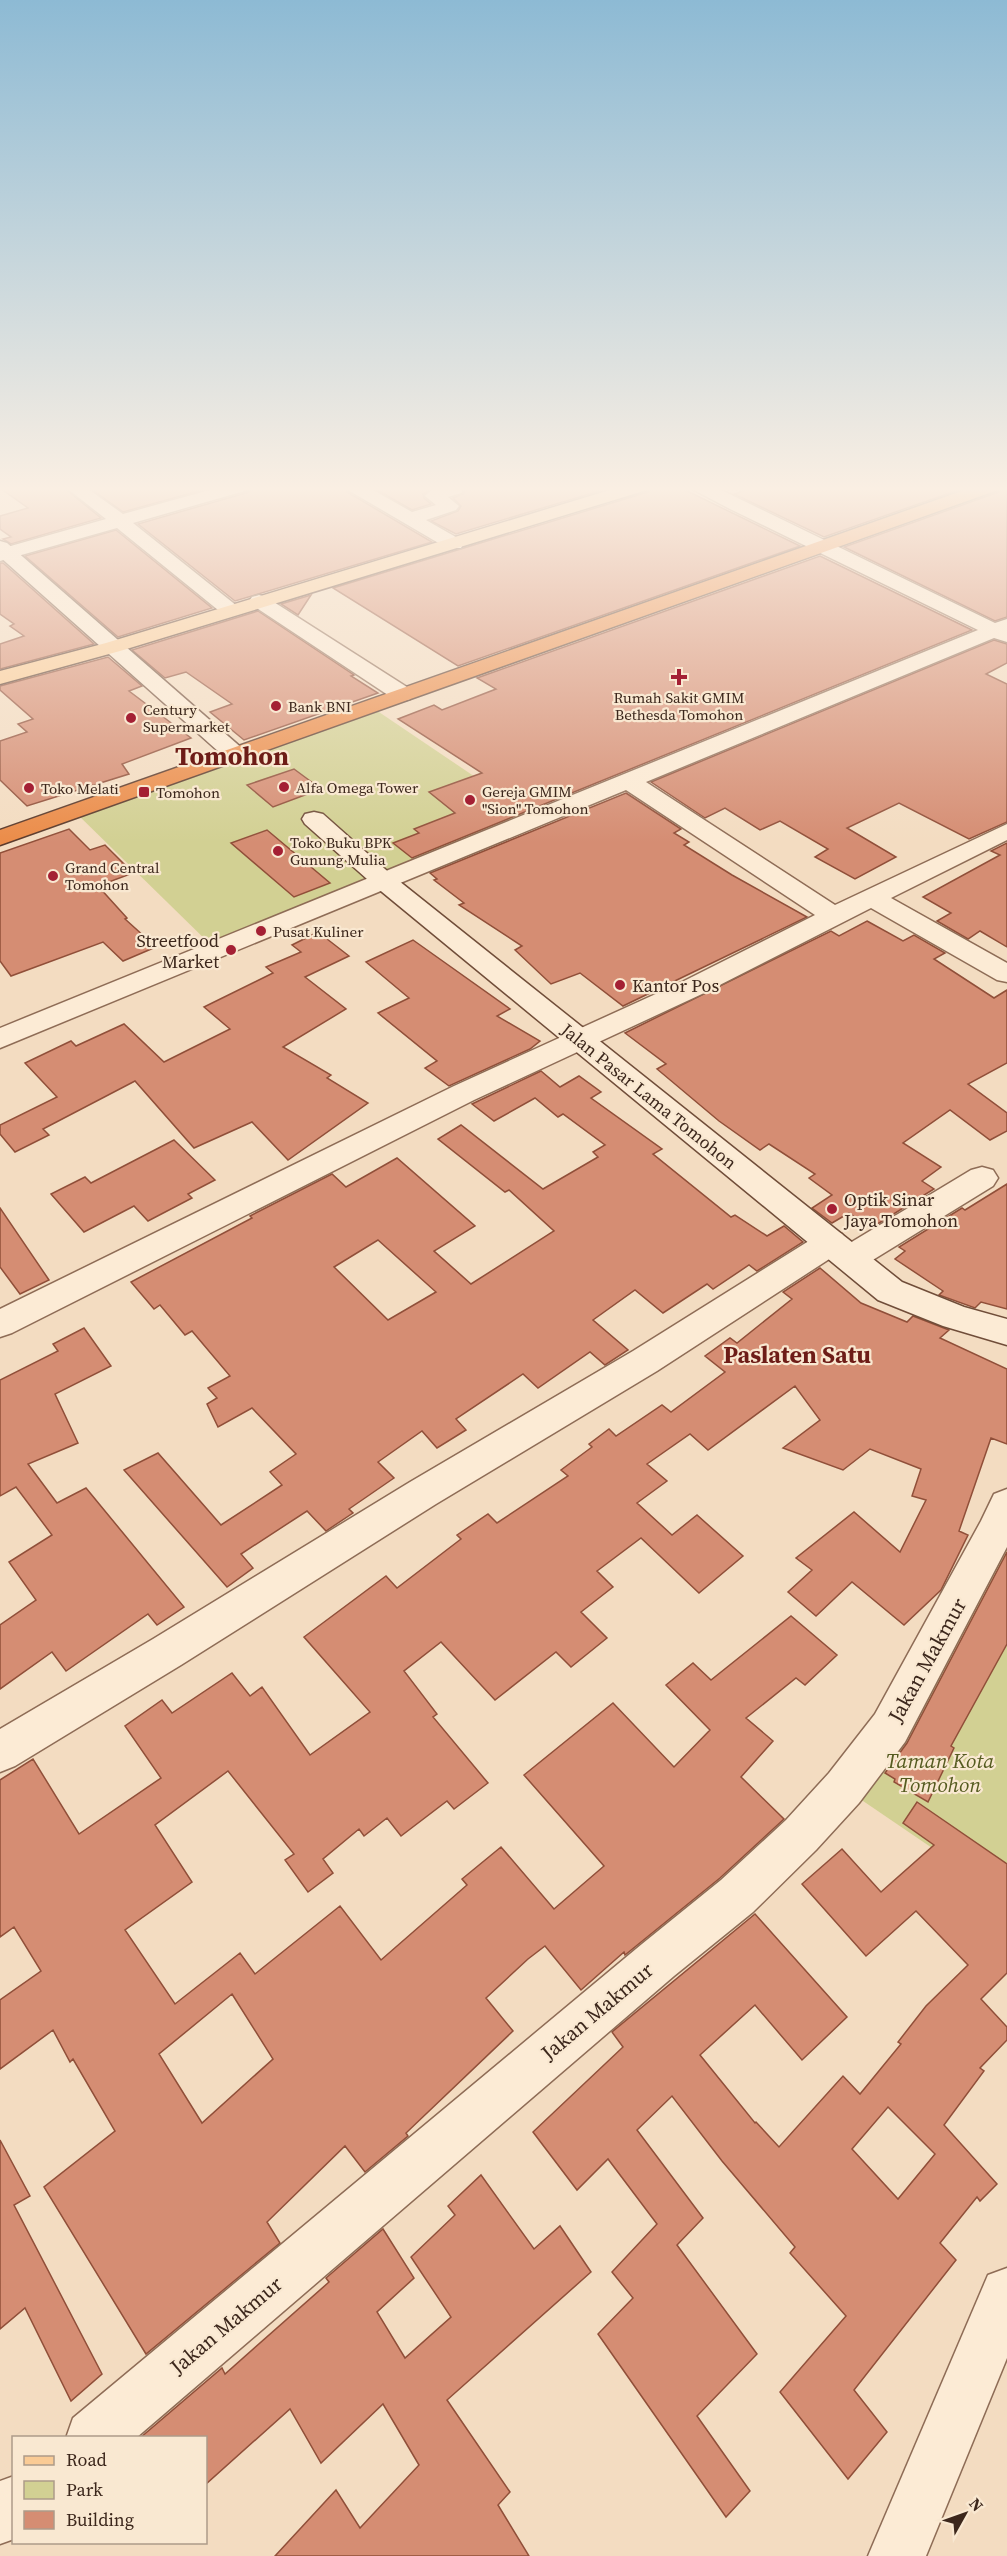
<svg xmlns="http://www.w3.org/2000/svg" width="1007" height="2556" viewBox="0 0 1007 2556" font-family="'Source Serif 4',serif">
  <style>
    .green { fill: #d2d093 }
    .building { fill: #d58d73; stroke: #904f39; stroke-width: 1.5; fill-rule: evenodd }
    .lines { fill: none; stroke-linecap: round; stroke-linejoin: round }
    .street-casing { stroke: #8e6c56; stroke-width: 3 }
    .secondary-casing { stroke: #704d39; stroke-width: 3 }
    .primary-casing { stroke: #5b3a2b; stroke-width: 3 }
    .highway-casing { stroke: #5b3a2b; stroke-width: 3 }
    .street { fill: #fcebd5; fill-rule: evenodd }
    .secondary { fill: #fcebd5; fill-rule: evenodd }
    .primary { fill: #facb95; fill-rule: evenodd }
    .highway { fill: #eb8c49; fill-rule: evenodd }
    .poi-dot { fill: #a42034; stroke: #f9e8d1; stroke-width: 2 }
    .labels { text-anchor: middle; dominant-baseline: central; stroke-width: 4.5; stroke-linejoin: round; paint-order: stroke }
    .far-poi-label { font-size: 15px; fill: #3c271c; stroke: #f9e8d1; text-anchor: start }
    .poi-label { font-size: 18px; fill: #3c271c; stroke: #f9e8d1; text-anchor: start }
    .street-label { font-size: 18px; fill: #3c271c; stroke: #f9e8d1 }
    .near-street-label { font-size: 21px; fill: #3c271c; stroke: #f9e8d1 }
    .near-park-label { font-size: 21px; font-style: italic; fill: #555b20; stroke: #f9e8d1 }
    .district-label { font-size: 24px; font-weight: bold; fill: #6d1c17; stroke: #f9e8d1 }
    .far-town-label { font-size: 26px; font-weight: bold; fill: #6d1c17; stroke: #f9e8d1 }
  </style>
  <rect width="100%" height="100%" fill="#f3dcc1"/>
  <!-- green -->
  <g class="green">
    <polygon points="370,706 536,818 215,949 75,812"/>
    <polygon points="1007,1505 1007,1899 844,1788"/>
  </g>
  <!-- building -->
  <g class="building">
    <polygon points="0,486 62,486 101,518 11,544 3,539 11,537 0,529 0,516 28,508 0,488"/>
    <polygon points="87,486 217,486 123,512"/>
    <polygon points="253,486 343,486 347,492 432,542 235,601 138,524 249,492"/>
    <polygon points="370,486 439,486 423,494 424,498 431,504 412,510"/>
    <polygon points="464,486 616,486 456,534 431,521 458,511 461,506 453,498 463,494 466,489"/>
    <polygon points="654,486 677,486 800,546 458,666 333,588 648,492"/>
    <polygon points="757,486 970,486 824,537 734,494"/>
    <polygon points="1003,486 1007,486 1007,617 995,621 844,547 999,492"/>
    <polygon points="116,530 212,608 118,637 25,556"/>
    <polygon points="820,556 972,630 412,858 393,843 419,833 414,829 455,813 429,792 482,773 398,719 434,705 442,710 496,689 477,678"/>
    <polygon points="0,563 3,563 94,644 0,669 0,644 24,636 10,626 14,624 0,614"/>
    <polygon points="311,595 298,615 281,604"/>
    <polygon points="258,611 354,675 351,676 378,693 244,740 210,712 232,704 186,672 165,678 132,650"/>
    <polygon points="994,640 1007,644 1007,663 986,674 1007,684 1007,822 969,839 899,803 847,828 896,857 855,879 815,857 828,849 780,821 760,830 725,808 705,818 651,782"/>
    <polygon points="108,657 142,686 129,691 191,738 122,764 129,774 27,806 0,780 0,741 27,732 18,724 33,719 0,690 0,686"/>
    <polygon points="294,769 321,789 273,807 247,785"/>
    <polygon points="626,793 681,829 674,833 689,842 684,845 732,875 807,917 623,1006 580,973 551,984 515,950 522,946 459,905 464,903 434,880 437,879 430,873"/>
    <polygon points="69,829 90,850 105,845 133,873 98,886 127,918 125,919 156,947 123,961 103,942 11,976 0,961 0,853"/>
    <polygon points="267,830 330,883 294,897 231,843"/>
    <polygon points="1007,843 1007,947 980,931 968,939 937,921 951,913 923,897 1000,855 991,851"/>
    <polygon points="867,921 903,941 914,935 945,953 934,959 994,998 1007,990 1007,1063 968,1084 1007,1113 1007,1131 990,1140 950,1110 903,1143 941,1167 922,1181 934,1189 871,1228 849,1213 832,1223 812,1208 832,1195 809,1178 815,1174 769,1144 760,1150 719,1121 657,1069 666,1064 625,1033 831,931 839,936"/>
    <polygon points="318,932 349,956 305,977 346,1009 283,1047 331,1075 327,1078 368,1103 288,1160 252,1122 194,1148 135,1081 43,1129 49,1135 15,1152 0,1134 0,1125 57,1097 25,1063 71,1041 76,1046 124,1024 164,1062 230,1029 204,1007 273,973 266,967 301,952 292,945"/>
    <polygon points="413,940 510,1009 497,1016 540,1041 530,1049 449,1086 425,1068 437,1061 378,1013 409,998 366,962"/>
    <path d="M 541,1071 L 560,1087 L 579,1076 L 601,1092 L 591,1098 L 662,1149 L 653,1154 L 731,1217 L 735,1215 L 767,1236 L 784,1226 L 803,1242 L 757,1271 L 749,1265 L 713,1289 L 707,1284 L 663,1313 L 635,1290 L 593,1320 L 628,1350 L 605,1365 L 590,1352 L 538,1388 L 523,1374 L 456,1419 L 466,1430 L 437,1448 L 422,1431 L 378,1462 L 394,1478 L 349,1509 L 353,1513 L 326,1531 L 307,1511 L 241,1554 L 253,1568 L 227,1587 L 124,1470 L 158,1453 L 221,1525 L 282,1485 L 270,1472 L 296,1454 L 252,1408 L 218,1427 L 207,1404 L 217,1398 L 208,1388 L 230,1376 L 192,1331 L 185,1335 L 160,1305 L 154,1309 L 131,1282 L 252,1218 L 250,1216 L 332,1174 L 346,1187 L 397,1158 L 475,1226 L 434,1251 L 471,1284 L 554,1231 L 509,1190 L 505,1192 L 438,1139 L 461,1125 L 543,1189 L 598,1157 L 593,1152 L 605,1145 L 563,1114 L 558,1117 L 535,1098 L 494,1121 L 472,1104 ZM 378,1240 L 436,1292 L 388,1320 L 334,1267 Z"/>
    <polygon points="174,1140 215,1180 188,1194 192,1198 148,1221 134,1206 84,1232 51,1194 85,1177 91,1183"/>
    <polygon points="1007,1184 1007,1309 981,1302 975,1308 939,1295 943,1291 895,1259 905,1251 899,1247 962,1208 965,1210"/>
    <polygon points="0,1208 49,1280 20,1294 0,1267"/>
    <path d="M 820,1268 L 861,1303 L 907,1322 L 913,1316 L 949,1330 L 940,1338 L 1007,1369 L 1007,1444 L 991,1438 L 959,1531 L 968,1535 L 941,1590 L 904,1625 L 852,1582 L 816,1616 L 788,1592 L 812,1570 L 796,1558 L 854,1512 L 900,1552 L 926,1500 L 912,1496 L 921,1469 L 870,1449 L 843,1470 L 783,1448 L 820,1420 L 795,1386 L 708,1450 L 690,1434 L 647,1464 L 667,1481 L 637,1503 L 672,1535 L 697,1515 L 743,1556 L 699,1593 L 641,1538 L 597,1571 L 613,1587 L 581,1612 L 607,1638 L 571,1667 L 556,1652 L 495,1700 L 441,1642 L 404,1671 L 437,1714 L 433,1717 L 488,1783 L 454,1809 L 447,1801 L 401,1836 L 387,1818 L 364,1836 L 359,1829 L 323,1859 L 333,1873 L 308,1892 L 285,1860 L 294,1854 L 228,1771 L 155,1825 L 192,1882 L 125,1930 L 175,2004 L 240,1953 L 255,1974 L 340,1906 L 381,1960 L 467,1885 L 462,1879 L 501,1847 L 554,1909 L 604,1866 L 524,1775 L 613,1703 L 674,1767 L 710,1730 L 666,1685 L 693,1663 L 711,1680 L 791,1616 L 837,1655 L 805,1685 L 796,1678 L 746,1718 L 773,1741 L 741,1777 L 784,1819 L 720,1878 L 625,1955 L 624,1952 L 581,1990 L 545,1946 L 528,1959 L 486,1998 L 513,2031 L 406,2133 L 408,2136 L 365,2172 L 345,2146 L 267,2222 L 280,2243 L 146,2354 L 44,2187 L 115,2131 L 73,2059 L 70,2062 L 53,2030 L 0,2069 L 0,2000 L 41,1971 L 14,1927 L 0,1937 L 0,1780 L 33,1759 L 79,1834 L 161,1778 L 125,1726 L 162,1700 L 172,1713 L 232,1673 L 250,1696 L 262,1687 L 310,1755 L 370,1712 L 304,1637 L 386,1576 L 397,1588 L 461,1539 L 457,1535 L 488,1514 L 497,1523 L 568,1476 L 561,1470 L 592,1447 L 589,1444 L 609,1429 L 616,1436 L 662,1405 L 671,1412 L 725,1372 L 705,1356 L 730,1338 L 737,1343 L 792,1299 L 783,1292 ZM 232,1994 L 273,2059 L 202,2123 L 159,2054 Z"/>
    <polygon points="84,1328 111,1366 55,1394 78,1443 28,1464 57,1503 86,1488 184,1607 157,1625 148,1614 66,1671 52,1652 0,1689 0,1625 36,1600 9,1562 52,1535 16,1487 0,1496 0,1380 58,1351 53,1344"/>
    <polygon points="1007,1552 1007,1644 951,1746 954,1748 928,1802 894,1782 895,1779 885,1773 907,1743"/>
    <path d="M 917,1802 L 1007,1864 L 1007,1973 L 981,1999 L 1007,2027 L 1007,2040 L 980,2068 L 984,2071 L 944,2125 L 997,2184 L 980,2201 L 977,2197 L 940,2243 L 956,2260 L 854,2390 L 887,2432 L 848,2479 L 780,2392 L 846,2316 L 790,2253 L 795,2247 L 722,2161 L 672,2096 L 637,2130 L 703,2218 L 677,2245 L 757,2354 L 697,2416 L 750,2491 L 726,2517 L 598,2334 L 633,2298 L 612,2272 L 657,2224 L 608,2159 L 577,2190 L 533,2132 L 623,2047 L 612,2032 L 755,1914 L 847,2017 L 802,2060 L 755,2005 L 700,2055 L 755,2123 L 756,2122 L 779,2147 L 843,2076 L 860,2094 L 901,2044 L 898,2042 L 926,2006 L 968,1965 L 916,1911 L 866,1956 L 802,1884 L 842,1849 L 881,1892 L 934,1845 L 903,1823 ZM 888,2107 L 935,2154 L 898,2199 L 852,2149 Z"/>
    <polygon points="0,2140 30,2196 14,2205 102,2374 71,2401 25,2308 0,2329"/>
    <polygon points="481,2175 534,2249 560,2226 591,2272 447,2400 510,2492 498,2505 529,2556 275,2556 336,2490 360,2528 419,2465 383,2404 321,2463 290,2409 206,2484 206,2438 140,2438 222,2368 225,2374 329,2282 326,2278 383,2229 414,2278 377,2312 405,2358 451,2317 411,2257 455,2215 448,2206"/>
  </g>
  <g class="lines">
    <!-- street casing -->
    <g class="street-casing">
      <g id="street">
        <polygon points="64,486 84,486 123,514 224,486 251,486 248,490 133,523 237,606 240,610 237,614 223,614 117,528 0,561 0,549 106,519"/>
        <path d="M 345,486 L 366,486 L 412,512 L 436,505 L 425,496 C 433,486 449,486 462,486 L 464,489 L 461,493 L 448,497 L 459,506 L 456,510 L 426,520 L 461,540 L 463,544 L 461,548 L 447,548 L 348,490 Z"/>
        <polygon points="691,486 713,486 995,623 1007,619 1007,642 994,638 646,782 835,905 1007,824 1007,840 891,898 1007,963 1007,982 997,980 871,908 702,994 474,1100 12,1333 0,1337 0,1309 454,1086 682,982 815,915 626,790 0,1048 0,1028 978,630 730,509 694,490"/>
        <polygon points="259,595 266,597 410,689 413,694 410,699 402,701 394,699 252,605 249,601 252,597"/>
        <polygon points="982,1167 993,1170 998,1178 993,1186 863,1266 851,1270 839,1266 835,1258 837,1254 657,1371 436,1504 181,1665 15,1766 0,1772 0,1729 153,1639 410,1482 633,1351 820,1234 831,1230 842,1234 847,1242 845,1246 971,1170"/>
        <polygon points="1007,1489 1007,1547 905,1742 859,1803 816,1850 753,1912 674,1976 136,2438 66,2438 73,2418 642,1944 721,1880 786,1820 829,1773 875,1714 981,1521 994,1494"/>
        <polygon points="1007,2268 1007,2358 926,2556 868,2556 988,2275"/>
        <polygon points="14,2476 14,2539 0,2544 0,2481"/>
      </g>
    </g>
    <!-- secondary casing -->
    <g class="secondary-casing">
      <g id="secondary">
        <polygon points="0,541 7,543 244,750 247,755 244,760 236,762 228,760 0,557"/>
        <polygon points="314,812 323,814 394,877 902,1282 964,1307 1007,1319 1007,1345 943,1326 878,1300 376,887 305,824 302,819 305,814"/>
      </g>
    </g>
    <!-- primary casing -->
    <g class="primary-casing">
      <polygon id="primary" points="623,486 650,486 647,490 120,651 0,684 0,671 106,643"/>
    </g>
    <!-- highway casing -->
    <g class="highway-casing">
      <polygon id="highway" points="976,486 1001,486 998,490 0,845 0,830"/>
    </g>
    <!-- street -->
    <use href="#street" class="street"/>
    <!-- secondary -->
    <use href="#secondary" class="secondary"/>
    <!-- primary -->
    <use href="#primary" class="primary"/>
    <!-- highway -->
    <use href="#highway" class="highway"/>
  </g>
  <!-- sky -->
  <linearGradient id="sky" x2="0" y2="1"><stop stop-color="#8dbad4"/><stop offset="0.58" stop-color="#faefe3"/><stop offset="1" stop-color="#faefe3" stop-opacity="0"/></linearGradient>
  <rect width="1007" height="843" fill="url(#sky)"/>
  <!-- markers -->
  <g class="poi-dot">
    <path d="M676 668h6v6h6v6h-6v6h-6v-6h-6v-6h6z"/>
    <circle cx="276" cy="706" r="6"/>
    <circle cx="131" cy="718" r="6"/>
    <circle cx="284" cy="787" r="6"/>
    <circle cx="29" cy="788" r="6"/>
    <rect x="138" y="786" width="12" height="12" rx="3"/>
    <circle cx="470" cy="800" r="6"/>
    <circle cx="278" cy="851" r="6"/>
    <circle cx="53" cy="876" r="6"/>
    <circle cx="261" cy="931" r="6"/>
    <circle cx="231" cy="950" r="6"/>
    <circle cx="620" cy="985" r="6"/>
    <circle cx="832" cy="1209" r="6"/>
  </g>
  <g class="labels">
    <!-- far-poi labels -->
    <g class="far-poi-label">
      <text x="679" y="697" text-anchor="middle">Rumah Sakit GMIM<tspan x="679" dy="17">Bethesda Tomohon</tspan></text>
      <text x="288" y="706">Bank BNI</text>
      <text x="143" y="709">Century<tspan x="143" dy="17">Supermarket</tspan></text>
      <text x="296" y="787">Alfa Omega Tower</text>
      <text x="41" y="788">Toko Melati</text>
      <text x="482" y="791">Gereja GMIM<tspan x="482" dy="17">"Sion" Tomohon</tspan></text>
      <text x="156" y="792">Tomohon</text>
      <text x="290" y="842">Toko Buku BPK<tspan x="290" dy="17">Gunung Mulia</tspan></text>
      <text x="65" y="867">Grand Central<tspan x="65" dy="17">Tomohon</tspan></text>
      <text x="273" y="931">Pusat Kuliner</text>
    </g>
    <!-- poi labels -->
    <g class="poi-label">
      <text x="219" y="940" text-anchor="end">Streetfood<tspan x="219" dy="21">Market</tspan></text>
      <text x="632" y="985">Kantor Pos</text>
      <text x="844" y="1199">Optik Sinar<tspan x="844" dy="21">Jaya Tomohon</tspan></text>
    </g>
    <!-- street labels -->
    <g class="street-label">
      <text transform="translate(649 1096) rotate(39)">Jalan Pasar Lama Tomohon</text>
    </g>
    <!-- near-street labels -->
    <g class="near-street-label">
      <text transform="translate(927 1660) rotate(-61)">Jakan Makmur</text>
      <text transform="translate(597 2011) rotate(-40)">Jakan Makmur</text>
      <text transform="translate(226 2325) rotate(-40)">Jakan Makmur</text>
    </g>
    <!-- near-park labels -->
    <g class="near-park-label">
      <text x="940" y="1760">Taman Kota<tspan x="940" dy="24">Tomohon</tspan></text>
    </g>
    <!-- district labels -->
    <g class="district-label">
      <text x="797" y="1354">Paslaten Satu</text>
    </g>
    <!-- far-town labels -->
    <g class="far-town-label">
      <text x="232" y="756">Tomohon</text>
    </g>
  </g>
  <!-- legend -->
  <rect x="12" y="2436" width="195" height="108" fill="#f9e8d1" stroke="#ad9b89" stroke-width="1.5"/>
  <rect x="24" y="2456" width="30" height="9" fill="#facb95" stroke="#ad9b89" stroke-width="1.5"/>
  <text x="66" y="2466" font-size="18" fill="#3c271c">Road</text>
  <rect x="24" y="2481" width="30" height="18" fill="#d2d093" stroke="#ad9b89" stroke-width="1.5"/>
  <text x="66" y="2496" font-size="18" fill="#3c271c">Park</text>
  <rect x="24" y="2511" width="30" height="18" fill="#d58d73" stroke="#ad9b89" stroke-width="1.5"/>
  <text x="66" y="2526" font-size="18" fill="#3c271c">Building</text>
  <!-- north arrow -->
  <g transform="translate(965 2514) rotate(50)" stroke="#f9e8d1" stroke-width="4.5" paint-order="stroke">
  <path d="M0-4.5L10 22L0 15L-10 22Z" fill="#3c271c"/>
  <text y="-9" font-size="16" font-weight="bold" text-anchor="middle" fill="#3c271c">N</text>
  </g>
</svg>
